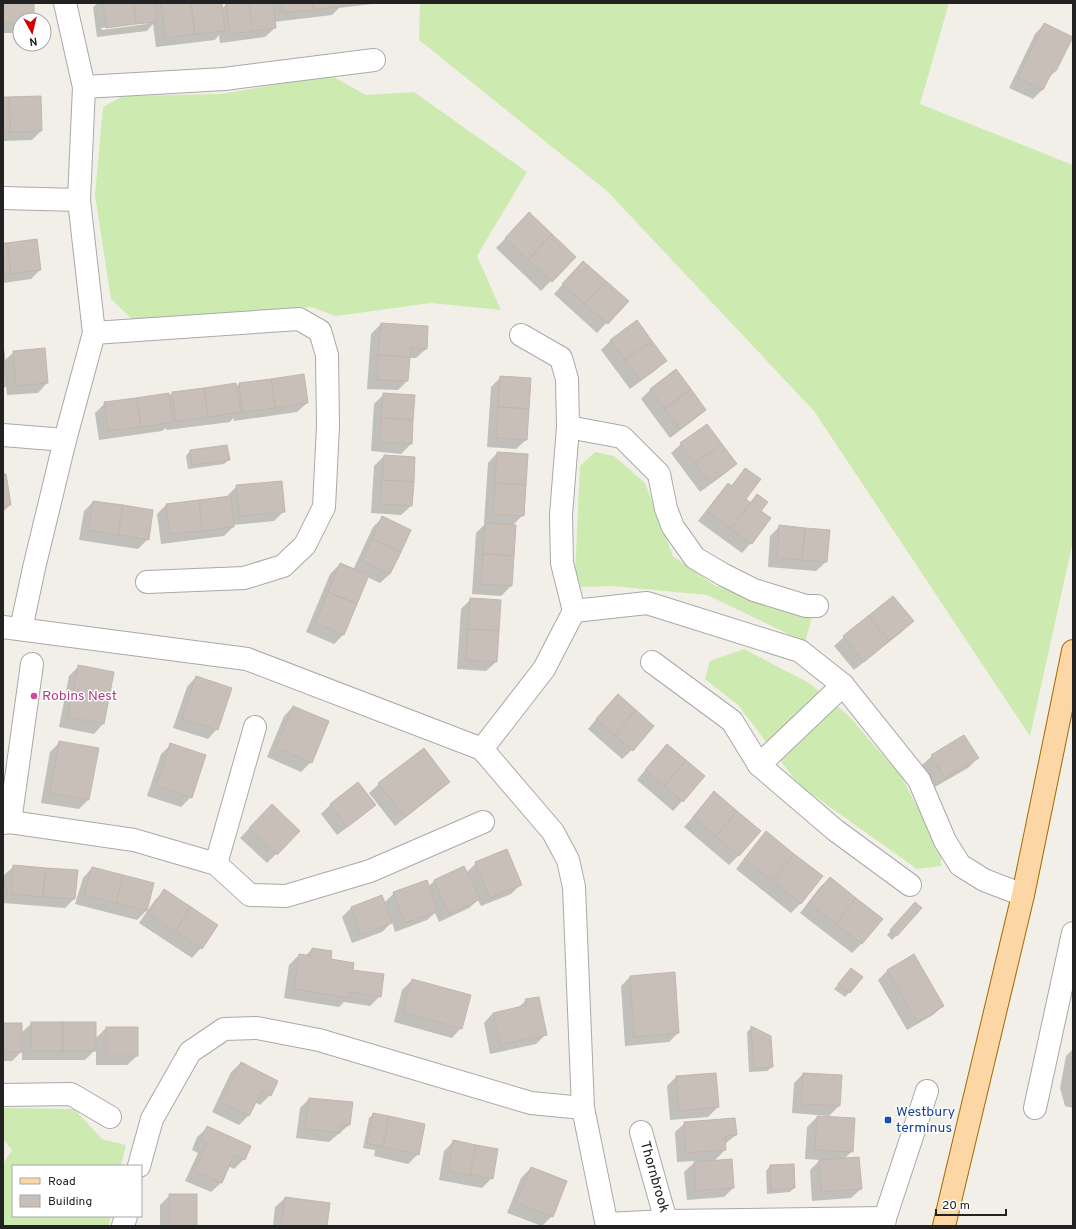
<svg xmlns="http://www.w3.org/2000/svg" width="1076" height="1229" viewBox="0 0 1076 1229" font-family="Overpass,sans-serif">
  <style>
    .grass { fill: #cdebb0 }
    .shadow { fill: #0003; fill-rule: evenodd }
    .building { fill: #c7bfb8; stroke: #c4b6ab }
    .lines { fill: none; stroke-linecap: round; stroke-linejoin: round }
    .minor-casing { stroke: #a9a9a9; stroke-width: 24 }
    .major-casing { stroke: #a06b00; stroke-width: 24 }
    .minor { stroke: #fff; stroke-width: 22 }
    .major { stroke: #fcd6a4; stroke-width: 22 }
    .hotel-dot { fill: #d1479c; stroke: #fff; stroke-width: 1.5 }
    .transit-dot { fill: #1a4fb4; stroke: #fff; stroke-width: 1.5 }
    .labels { text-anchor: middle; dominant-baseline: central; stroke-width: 3; stroke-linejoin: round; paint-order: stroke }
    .hotel-label { font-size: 14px; fill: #b23c85; stroke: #fff; text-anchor: start }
    .transit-label { font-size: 14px; fill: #164399; stroke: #fff; text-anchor: start }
    .street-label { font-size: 14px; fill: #222; stroke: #fff }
  </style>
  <rect width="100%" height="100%" fill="#f2efe9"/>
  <!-- grass -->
  <g class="grass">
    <polygon points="420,3 949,3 920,104 1073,165 1073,541 1030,736 814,411 607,191 419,40"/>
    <polygon points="330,75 366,95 414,92 527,172 477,256 501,310 431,303 336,316 311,307 132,319 111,299 95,195 103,107 123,96 221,94"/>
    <polygon points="595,452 614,456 645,483 673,556 714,585 812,617 805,642 707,595 612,586 581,587 575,573 580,466"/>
    <polygon points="744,649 809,683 848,715 901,776 941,852 941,866 917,869 799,785 738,705 705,679 710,661"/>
    <polygon points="3,1108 74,1109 102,1139 126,1145 121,1166 13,1166 13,1216 111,1216 109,1226 3,1226 3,1164 12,1150 3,1139"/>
  </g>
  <!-- shadow -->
  <g class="shadow">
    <polygon points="3,3 33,3 33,20 20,20 20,33 3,33"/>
    <path d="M 98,3 L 181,3 L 181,5 L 192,3 L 221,3 L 222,9 L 226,4 L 234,3 L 380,3 L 339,8 L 332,15 L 274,22 L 275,28 L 265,37 L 220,43 L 219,35 L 215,40 L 156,47 L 153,24 L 147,31 L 97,37 L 93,7 ZM 147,22 L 147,24 L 102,30 L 101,28 Z"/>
    <polygon points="1044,24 1072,37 1056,71 1047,79 1042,90 1033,99 1009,88 1035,34"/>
    <polygon points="3,98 41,131 32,140 3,141"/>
    <polygon points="520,223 574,257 541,291 496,248"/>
    <polygon points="3,244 40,270 31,279 3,283"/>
    <polygon points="574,272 627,301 597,333 554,294"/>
    <polygon points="381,324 426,349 416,358 409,358 407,381 398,390 367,389 371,334"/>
    <polygon points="611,340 665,361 656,370 630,389 601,350"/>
    <polygon points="3,352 4,361 14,352 47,383 38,393 7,395 6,386 3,389"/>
    <polygon points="501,377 526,440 516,449 487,447 491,387"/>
    <polygon points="239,384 307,403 297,412 234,421 233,418 230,422 167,430 166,428 162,431 99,440 95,413 105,403 168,397 172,393 236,387"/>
    <polygon points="651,389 705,410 695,419 670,438 641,399"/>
    <polygon points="384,394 414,396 411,444 401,454 371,451 374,404"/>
    <polygon points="681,444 735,464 726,473 700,492 671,453"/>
    <polygon points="190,451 229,460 224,464 188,469 186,456"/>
    <polygon points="497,453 523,515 513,525 515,526 511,586 501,596 472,594 476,533 486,523 484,523 488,463"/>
    <polygon points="384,456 411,506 401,515 371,513 374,466"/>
    <polygon points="746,469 744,499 750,503 757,496 760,511 770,518 751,543 742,553 698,521 719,494 728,484 731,486"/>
    <polygon points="3,475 10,505 3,512"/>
    <polygon points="237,486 284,511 274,521 233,525 233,527 224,536 161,544 157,514 166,505 228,497 227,496"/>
    <polygon points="93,502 148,539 138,549 79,540 84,511"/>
    <polygon points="382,518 410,530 390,574 380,583 367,577 344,634 334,644 306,632 330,574 340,564 353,570 373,527"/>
    <polygon points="780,526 826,562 816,571 768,567 770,536"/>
    <polygon points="471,599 496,662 486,671 457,669 461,609"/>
    <polygon points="912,621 903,631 854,670 834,646 844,637"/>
    <polygon points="79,666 113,673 103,724 94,734 59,727 69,676"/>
    <polygon points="196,677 217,729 208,739 173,728 187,687"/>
    <polygon points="608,705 632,750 622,759 588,729"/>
    <polygon points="293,707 311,762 301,772 267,757 284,716"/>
    <polygon points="60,742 88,800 79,809 41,803 50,752"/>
    <polygon points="171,745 191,797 181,807 147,796 161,754"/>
    <polygon points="658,755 704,777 673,811 637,780"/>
    <polygon points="932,756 978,758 968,768 935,787 922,765"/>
    <polygon points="449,782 439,791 395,826 369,793 379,784"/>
    <polygon points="358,784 374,805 365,814 337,835 321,814 330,805"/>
    <polygon points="714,793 739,855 729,865 684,827"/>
    <polygon points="272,805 299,831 267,863 240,838"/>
    <polygon points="766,833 801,903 791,913 736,869 757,842"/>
    <polygon points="476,863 521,884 511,894 481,906 478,900 469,908 439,922 435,913 427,920 395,932 392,922 382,932 352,943 342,917 352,907 384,903 394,893 428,887 434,881 464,868 466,873"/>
    <polygon points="14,866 74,899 65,908 3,903 3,876"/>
    <polygon points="92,868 153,884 146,911 137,920 75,904 83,878"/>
    <polygon points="830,878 861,944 852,953 800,913 820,887"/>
    <polygon points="164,891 201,948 192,958 139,923 155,900"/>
    <polygon points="910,908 897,935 892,940 887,935"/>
    <polygon points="312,949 330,960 352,971 380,996 370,1006 344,1002 339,1007 284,998 289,965 299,955 305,956"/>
    <polygon points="913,956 943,1006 933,1015 907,1030 878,980 887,971"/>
    <polygon points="847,974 861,978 845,997 834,989"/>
    <polygon points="630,977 678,1033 669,1042 625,1046 621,986"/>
    <polygon points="412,980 461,1028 452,1038 394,1022 402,990"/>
    <polygon points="526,1000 546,1034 536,1044 490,1054 484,1023 493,1013 518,1008"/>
    <polygon points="32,1023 95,1039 106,1028 137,1028 137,1056 127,1065 96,1065 96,1049 85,1060 22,1060 22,1051 12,1061 3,1061 3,1024 21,1033"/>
    <polygon points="751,1028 770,1037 772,1067 767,1071 749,1072 747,1032"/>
    <polygon points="1073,1049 1073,1108 1065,1106 1060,1088 1066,1056"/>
    <polygon points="241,1063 277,1081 270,1095 260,1105 255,1102 248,1116 239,1125 212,1112 231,1072"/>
    <polygon points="803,1074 841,1076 839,1106 829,1116 792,1113 794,1083"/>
    <polygon points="676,1077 718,1107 708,1117 670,1120 667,1086"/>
    <polygon points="309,1099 349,1125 329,1142 296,1138 300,1108"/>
    <polygon points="374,1114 418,1154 408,1164 374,1156 375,1150 363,1148 369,1118"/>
    <polygon points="817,1117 852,1151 844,1159 861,1189 851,1198 812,1201 810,1170 820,1160 805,1159 807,1127"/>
    <polygon points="685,1123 736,1135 725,1144 725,1150 714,1161 733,1188 724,1197 687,1200 684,1172 696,1161 677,1162 675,1132"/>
    <polygon points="207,1128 244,1159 234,1169 228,1166 221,1183 211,1192 185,1181 198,1153 192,1150 197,1137"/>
    <polygon points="453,1142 492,1178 482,1188 439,1180 444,1151"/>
    <polygon points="793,1165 794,1188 790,1192 767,1194 766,1171 770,1166"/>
    <polygon points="531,1168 552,1216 542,1226 507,1213 521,1178"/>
    <polygon points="170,1195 196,1226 160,1226 160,1205"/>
    <polygon points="285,1198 326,1226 273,1226 275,1207"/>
  </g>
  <!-- building -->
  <g class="building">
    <polygon points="4,3 34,3 34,20 20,20 20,24 3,23"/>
    <polygon points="103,3 134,3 136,24 106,28"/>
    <polygon points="134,3 155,3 157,22 136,24"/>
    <polygon points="161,3 182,3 182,4 191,3 195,34 165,38"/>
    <polygon points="191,3 222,3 225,31 195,34"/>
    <polygon points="226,3 249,3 253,31 230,34"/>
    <polygon points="249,3 273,3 276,28 253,31"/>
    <polygon points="282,3 312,3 313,10 283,13"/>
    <polygon points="312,3 342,3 343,6 313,10"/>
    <polygon points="1044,23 1073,37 1056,71 1053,70 1043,90 1018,78"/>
    <polygon points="41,96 42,131 10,132 9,97"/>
    <polygon points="3,97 9,97 10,132 3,133"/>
    <polygon points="529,212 552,234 528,260 505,238"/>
    <polygon points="552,234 576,257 552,282 528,260"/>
    <polygon points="37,239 41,270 11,274 7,243"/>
    <polygon points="3,243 7,243 11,274 3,275"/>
    <polygon points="583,261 606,281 585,304 562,284"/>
    <polygon points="606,281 629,301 608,324 585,304"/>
    <polygon points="637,320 652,341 625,360 610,340"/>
    <polygon points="381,323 428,326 427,349 411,348 410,357 378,355"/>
    <polygon points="652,341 667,361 640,380 625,360"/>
    <polygon points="45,348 48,383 16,386 13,351"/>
    <polygon points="3,351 4,351 7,386 3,386"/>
    <polygon points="378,355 410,357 408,381 377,380"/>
    <polygon points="676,369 691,389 665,409 650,389"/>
    <polygon points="304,374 308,403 275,408 271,379"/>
    <polygon points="500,376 531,378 529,409 498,407"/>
    <polygon points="271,379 275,408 243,412 239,383"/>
    <polygon points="236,383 241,412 208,417 204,388"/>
    <polygon points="204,388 208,417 176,421 172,392"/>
    <polygon points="691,389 706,410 680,429 665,409"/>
    <polygon points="169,393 173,422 141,427 136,398"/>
    <polygon points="383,393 415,395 413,420 381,418"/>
    <polygon points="136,398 141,427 108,431 104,402"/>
    <polygon points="498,407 529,409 527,440 496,438"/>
    <polygon points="381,418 413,420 412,444 380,442"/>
    <polygon points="707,424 722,444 695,463 680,443"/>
    <polygon points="722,444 737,464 710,483 695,463"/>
    <polygon points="227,445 230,460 192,465 190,450"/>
    <polygon points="497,452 528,454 526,485 495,483"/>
    <polygon points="384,455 415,457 414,482 382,480"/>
    <polygon points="745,468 761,479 746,499 751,503 731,529 707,511 728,483 732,486"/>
    <polygon points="3,474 6,474 11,505 3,507"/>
    <polygon points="382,480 414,482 412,506 380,504"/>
    <polygon points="282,481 285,512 239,516 236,485"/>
    <polygon points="495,483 526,485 524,516 493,514"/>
    <polygon points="757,494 768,502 761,511 771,518 752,544 731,529"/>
    <polygon points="231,496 234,527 202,531 199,500"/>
    <polygon points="199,500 202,531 170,534 166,504"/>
    <polygon points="93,501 123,505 118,535 88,530"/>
    <polygon points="123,505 153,510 149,540 118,535"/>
    <polygon points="382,516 411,530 401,552 372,539"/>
    <polygon points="485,523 516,525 514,556 483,554"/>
    <polygon points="779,525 805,528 802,560 777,558"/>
    <polygon points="805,528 830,530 827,562 802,560"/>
    <polygon points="372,539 401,552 390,574 362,561"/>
    <polygon points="483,554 514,556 512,586 481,584"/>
    <polygon points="340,563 369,575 357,604 328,592"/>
    <polygon points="328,592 357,604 344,635 315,623"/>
    <polygon points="893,596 914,621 889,641 868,616"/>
    <polygon points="470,598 501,600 499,631 468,629"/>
    <polygon points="868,616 889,641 864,662 843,636"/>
    <polygon points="468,629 499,631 497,662 466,660"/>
    <polygon points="78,665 114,672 104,724 68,717"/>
    <polygon points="196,676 232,688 218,730 182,719"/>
    <polygon points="618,694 636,710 614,735 596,719"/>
    <polygon points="293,706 329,721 312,763 276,748"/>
    <polygon points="636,710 654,726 633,751 614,735"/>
    <polygon points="964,735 979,758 945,778 931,755"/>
    <polygon points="59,741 99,748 89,800 50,793"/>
    <polygon points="170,743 206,755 192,798 156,786"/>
    <polygon points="667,744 686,760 664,786 645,770"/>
    <polygon points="424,748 450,782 405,817 378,783"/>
    <polygon points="686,760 705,776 683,802 664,786"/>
    <polygon points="358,782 376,805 347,827 330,804"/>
    <polygon points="714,791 737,811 716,836 693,817"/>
    <polygon points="272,804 300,831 277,855 249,828"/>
    <polygon points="737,811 761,831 739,856 716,836"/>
    <polygon points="766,831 794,854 773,881 744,859"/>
    <polygon points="507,849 522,885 490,898 475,862"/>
    <polygon points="794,854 823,876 801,904 773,881"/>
    <polygon points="13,865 46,868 43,897 11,894"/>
    <polygon points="464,866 480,899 449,914 434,880"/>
    <polygon points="92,867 123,875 116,903 84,895"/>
    <polygon points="46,868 78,870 75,899 43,897"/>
    <polygon points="3,872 7,896 3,896"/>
    <polygon points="123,875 154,883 147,911 116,903"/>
    <polygon points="830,877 856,898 836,924 809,903"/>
    <polygon points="427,880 438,911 405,923 393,892"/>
    <polygon points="164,889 191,907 175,931 148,914"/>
    <polygon points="382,895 392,923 361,935 351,907"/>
    <polygon points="856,898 883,919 862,944 836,924"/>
    <polygon points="915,902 922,908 897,936 890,930"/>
    <polygon points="191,907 218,925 202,949 175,931"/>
    <polygon points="312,948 332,951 331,959 354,963 353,970 384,974 381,997 350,992 349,998 294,989 299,954 311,956"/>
    <polygon points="914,954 944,1006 917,1022 887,970"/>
    <polygon points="851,968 863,977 850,993 838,984"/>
    <polygon points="675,972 679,1033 634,1037 630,976"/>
    <polygon points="412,979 471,995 462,1029 403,1012"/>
    <polygon points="539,997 547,1035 500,1045 493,1013 527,1005 525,999"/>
    <rect x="31" y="1022" width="32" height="29"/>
    <rect x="63" y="1022" width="33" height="29"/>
    <rect x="3" y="1023" width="19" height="29"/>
    <polygon points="751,1026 771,1036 773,1067 754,1068"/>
    <rect x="106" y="1027" width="32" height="29"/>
    <polygon points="241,1062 278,1081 271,1096 262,1091 249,1116 220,1102"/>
    <polygon points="716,1073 719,1107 679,1111 676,1076"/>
    <polygon points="803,1073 842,1075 840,1106 801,1104"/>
    <polygon points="309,1098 353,1102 350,1125 341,1124 340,1133 305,1129"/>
    <polygon points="373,1113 389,1116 383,1147 367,1143"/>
    <polygon points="389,1116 425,1124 419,1155 383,1147"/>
    <polygon points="817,1116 855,1118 853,1152 815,1150"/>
    <polygon points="735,1118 737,1135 725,1136 726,1150 686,1153 684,1122"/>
    <polygon points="207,1126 251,1146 245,1160 234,1155 222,1183 194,1171 207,1143 200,1141"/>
    <polygon points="453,1140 476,1145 470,1175 448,1171"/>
    <polygon points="476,1145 498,1149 493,1179 470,1175"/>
    <polygon points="859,1157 862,1189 821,1192 819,1160"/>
    <polygon points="732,1159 734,1188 696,1191 694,1162"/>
    <polygon points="794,1164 795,1188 771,1190 770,1165"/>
    <polygon points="531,1167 567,1181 553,1217 516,1203"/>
    <rect x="169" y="1194" width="28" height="32"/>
    <polygon points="285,1197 330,1203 327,1226 281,1226"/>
  </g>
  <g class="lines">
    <!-- minor casing -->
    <g class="minor-casing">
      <g id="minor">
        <polyline points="84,87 224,79 374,60"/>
        <polyline points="3,198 79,200"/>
        <polyline points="94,333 299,319 320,331 327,355 328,426 324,507 305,545 283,566 244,578 147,582"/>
        <polyline points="521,335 561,358 567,379 568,427"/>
        <polyline points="3,435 65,440"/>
        <polyline points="574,611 562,563 561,515 568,427 622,437 659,474 666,509 673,527 695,558 724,575 754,590 806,606 817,606"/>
        <polyline points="3,627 247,659 482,749 553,832 568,860 574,887 583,1108 607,1226"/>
        <polyline points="21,629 34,568 65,440 94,333 79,200 84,87 65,3"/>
        <polyline points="652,662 732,721 759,765"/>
        <polyline points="843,685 759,765 835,830 910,885"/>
        <polyline points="482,749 544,669 574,611 647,603 800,651 843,685 919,780 945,841 960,865 984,880 1023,895"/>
        <polyline points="10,822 32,664"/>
        <polyline points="3,823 10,822 134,840 216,864 250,895 286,896 370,871 483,822"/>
        <polyline points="216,864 255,727"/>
        <polyline points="3,1095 71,1094 110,1117"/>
        <polyline points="1035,1108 1073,933"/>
        <polyline points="641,1132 666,1221 666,1226"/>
        <polyline points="139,1166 152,1119 190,1052 224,1029 257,1028 319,1040 531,1103 583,1108"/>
        <polyline points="885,1218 927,1091"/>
        <polyline points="607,1224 666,1221 885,1218 884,1226"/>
        <polyline points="123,1226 126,1216"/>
      </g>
    </g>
    <!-- major casing -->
    <g class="major-casing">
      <polyline id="major" points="944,1226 1023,895 1073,651"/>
    </g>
    <!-- minor -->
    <use href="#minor" class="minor"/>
    <!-- major -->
    <use href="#major" class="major"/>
  </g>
  <!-- markers -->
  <circle class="hotel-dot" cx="34" cy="696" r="4"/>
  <rect class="transit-dot" x="884" y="1116" width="8" height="8" rx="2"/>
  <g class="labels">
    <!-- hotel labels -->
    <g class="hotel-label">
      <text x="42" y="696">Robins Nest</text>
    </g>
    <!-- transit labels -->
    <g class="transit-label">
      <text x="896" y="1112">Westbury<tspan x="896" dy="16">terminus</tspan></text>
    </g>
    <!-- street labels -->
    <g class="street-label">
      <text transform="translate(654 1177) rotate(74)">Thornbrook</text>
    </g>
  </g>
  <!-- border -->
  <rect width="1076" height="1229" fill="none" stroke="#222222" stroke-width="8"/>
  <!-- legend -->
  <rect x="12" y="1165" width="130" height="52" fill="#ffffff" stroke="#a7a7a7"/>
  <rect x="20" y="1178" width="20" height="6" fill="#fcd6a4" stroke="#a7a7a7"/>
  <text x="48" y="1185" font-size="12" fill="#222222">Road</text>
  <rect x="20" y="1195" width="20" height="12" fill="#c7bfb8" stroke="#a7a7a7"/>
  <text x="48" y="1205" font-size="12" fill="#222222">Building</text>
  <!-- north arrow -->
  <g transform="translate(32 32) rotate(172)"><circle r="19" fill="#ffffff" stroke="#a7a7a7"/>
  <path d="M0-3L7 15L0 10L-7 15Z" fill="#d40000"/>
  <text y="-6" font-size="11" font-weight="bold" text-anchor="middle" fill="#222222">N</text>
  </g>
  <!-- scale -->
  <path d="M936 1209v6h70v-6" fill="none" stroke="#222222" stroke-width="2"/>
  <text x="942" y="1209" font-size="12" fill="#222222" stroke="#ffffff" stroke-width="3" paint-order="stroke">20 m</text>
</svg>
